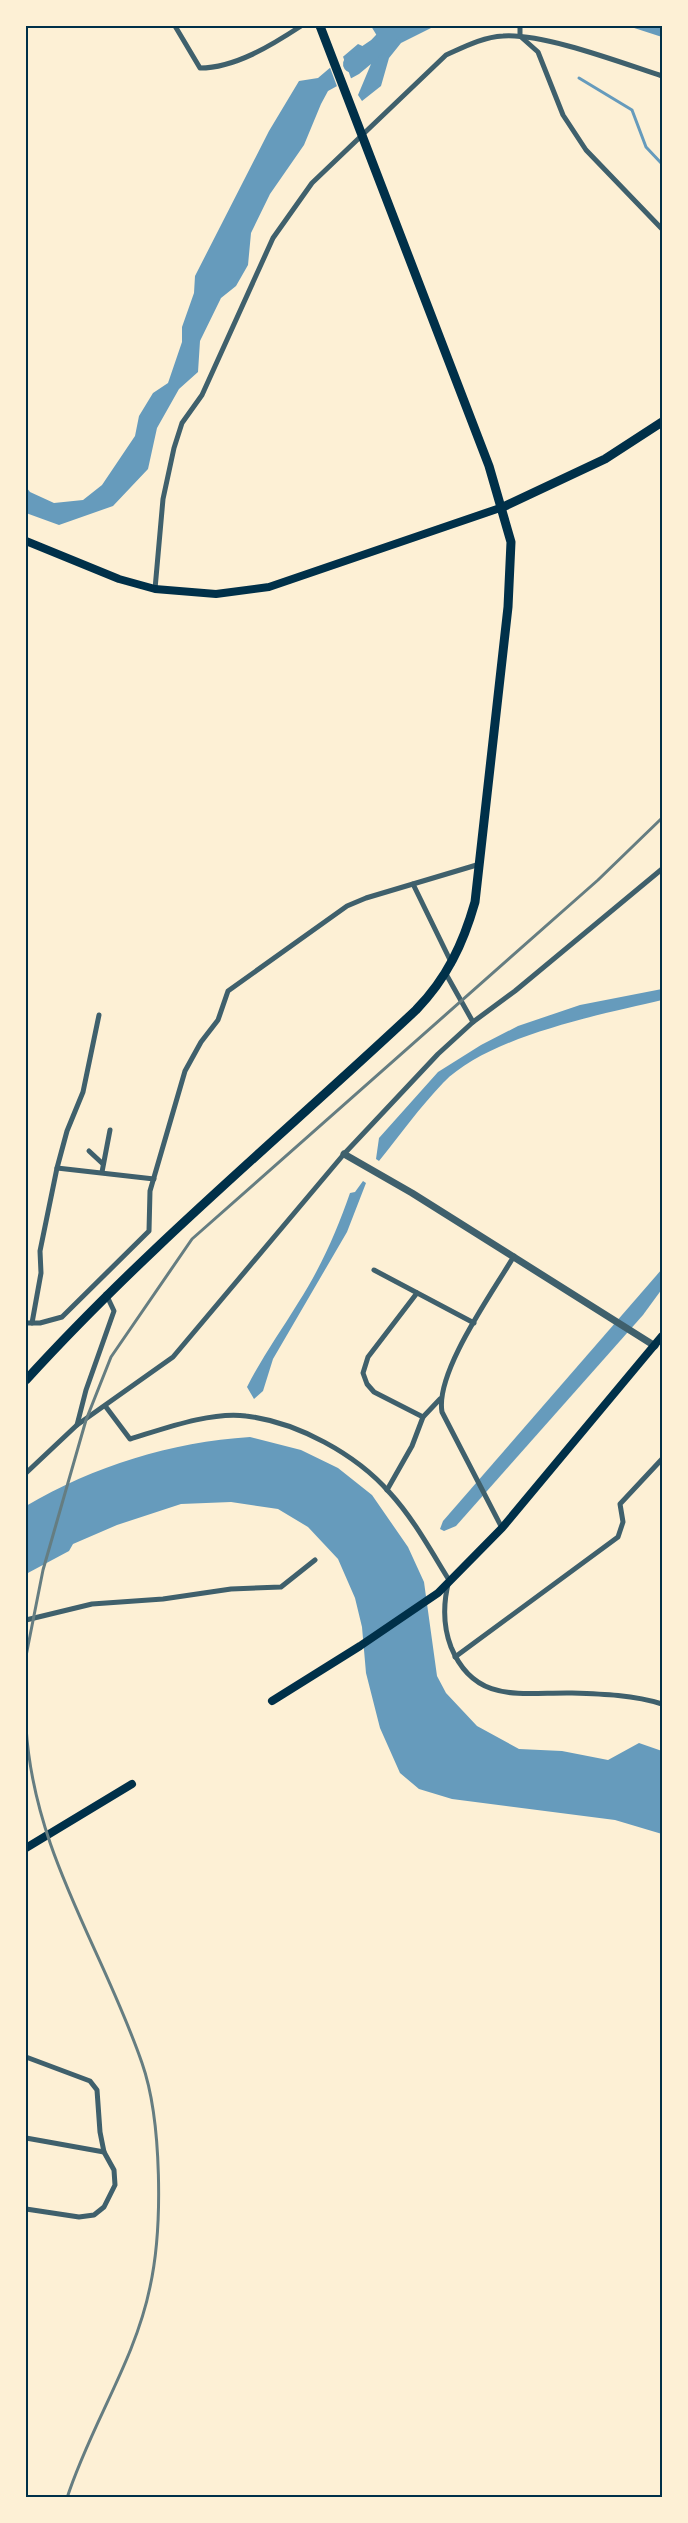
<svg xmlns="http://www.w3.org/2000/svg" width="688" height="2523" viewBox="0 0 688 2523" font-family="Karla,sans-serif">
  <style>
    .water { fill: #669bbc }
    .pier { fill: #fdf0d5 }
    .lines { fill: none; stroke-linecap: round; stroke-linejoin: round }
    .stream { stroke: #669bbc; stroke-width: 3 }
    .river { stroke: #669bbc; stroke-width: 18 }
    .minor { stroke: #3f606c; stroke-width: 5 }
    .tertiary { stroke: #3f606c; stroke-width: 7 }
    .secondary { stroke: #003049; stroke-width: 8 }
    .trunk { stroke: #003049; stroke-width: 9 }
    .rail { stroke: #657d81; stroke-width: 3 }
    .neatline { fill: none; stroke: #003049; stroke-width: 2 }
  </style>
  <rect width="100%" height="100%" fill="#fdf0d5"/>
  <!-- water -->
  <g class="water">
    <polygon points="371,26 435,26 401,43 389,58 381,86 362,101 358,95 371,64 359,74 328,91 321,104 304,145 270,194 251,233 248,265 236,286 221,298 200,341 198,372 179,389 157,428 148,469 113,506 59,525 26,513 26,487 30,492 54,503 83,500 102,485 135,436 139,416 153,393 168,383 182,342 182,327 194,293 195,276 269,131 299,81 318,78 358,44 380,54 385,49"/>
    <polygon points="628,26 662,26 662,37"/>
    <path d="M 662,989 L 662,1000 C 599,1015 489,1036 443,1083 C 420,1107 400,1135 379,1161 L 376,1159 L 379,1138 L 438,1072 L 481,1045 L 518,1026 L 580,1005 Z"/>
    <path d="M 363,1181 L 366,1183 L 347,1232 L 273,1359 L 263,1391 L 254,1399 L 247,1387 C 262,1357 281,1331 298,1303 C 320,1269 337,1231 350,1193 L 355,1192 Z"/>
    <polygon points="662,1269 662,1289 643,1315 456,1526 444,1531 440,1529 443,1521"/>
    <path d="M 250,1437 L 301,1450 L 338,1468 L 372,1495 L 408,1547 L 424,1582 L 437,1676 L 446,1693 L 477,1726 L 519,1749 L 562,1751 L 608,1760 L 639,1743 L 662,1751 L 662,1834 L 615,1820 L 452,1799 L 419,1789 L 400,1773 L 380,1728 L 366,1673 L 362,1627 L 355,1598 L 338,1559 L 308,1527 L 278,1509 L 231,1502 L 181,1504 L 117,1525 L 73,1544 L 69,1551 L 26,1574 L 26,1506 C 94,1466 171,1442 250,1437 Z"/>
  </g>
  <!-- pier -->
  <polygon class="pier" points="342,54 352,81 338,89 329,65"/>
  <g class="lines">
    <!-- stream -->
    <polyline class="stream" points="579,78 632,110 646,147 662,164"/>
    <!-- river -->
    <polyline class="river" points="352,64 377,47 397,26"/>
    <!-- minor -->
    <g class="minor">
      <path d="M 175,26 L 200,68 C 235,68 272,45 301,26"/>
      <polyline points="520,26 520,36 538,52 563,115 586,150 662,229"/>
      <path d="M 155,589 L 163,499 L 174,448 L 182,423 L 202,395 L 273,238 L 312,183 L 446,55 C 464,47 483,37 503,36 C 543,33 622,63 662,76"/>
      <polyline points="413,884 452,964"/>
      <polyline points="446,974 473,1022"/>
      <polyline points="89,1151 103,1164"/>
      <polyline points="57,1168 154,1179"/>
      <polyline points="102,1172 110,1130"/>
      <polyline points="374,1270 474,1323"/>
      <polyline points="417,1293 368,1357 363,1373 367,1384 374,1392 423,1417"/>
      <polyline points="26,1323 40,1323 62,1317 149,1231 150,1191 185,1071 201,1042 218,1020 228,991 347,906 366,898 480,864"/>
      <polyline points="32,1323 41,1273 40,1251 57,1168 67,1131 83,1092 99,1015"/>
      <path d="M 106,1407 L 130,1439 C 163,1429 212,1411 246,1416 C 297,1422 356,1454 390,1493 C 413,1518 431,1551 449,1580 C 443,1603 443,1626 451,1647 C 475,1705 522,1692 572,1693 C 603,1694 634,1695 662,1704"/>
      <polyline points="77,1425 86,1390 114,1311 106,1294"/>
      <polyline points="26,1473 77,1425 173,1357 344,1154 438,1054 473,1022 515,991 662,869"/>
      <polyline points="387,1490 412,1446 423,1417 440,1399"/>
      <path d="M 502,1528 L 442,1412 C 435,1372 493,1292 514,1256"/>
      <polyline points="26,1620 92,1604 163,1599 231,1589 281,1587 315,1560"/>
      <polyline points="455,1657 618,1537 623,1522 620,1504 662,1459"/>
      <polyline points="26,2057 90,2081 97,2090 100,2132 104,2152 114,2170 115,2185 104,2207 94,2215 79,2217 26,2209"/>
      <polyline points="26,2138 104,2152"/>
    </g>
    <!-- tertiary -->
    <polyline class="tertiary" points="344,1154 412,1193 655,1346"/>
    <!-- secondary -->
    <g class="secondary">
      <polyline points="26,541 119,579 155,589 216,594 269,587 503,507"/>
      <polyline points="272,1701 360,1646 438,1593 502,1528 662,1336"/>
      <polyline points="26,1848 132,1784"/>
    </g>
    <!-- trunk -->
    <g class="trunk">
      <polyline points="503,507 605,459 662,422"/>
      <path d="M 26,1380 C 147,1247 285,1133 416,1010 C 447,978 463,944 475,902 L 508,607 L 511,542 L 489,466 L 320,26"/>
    </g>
    <!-- rail -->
    <g class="rail">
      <polyline points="26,1656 43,1570 86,1420 111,1357 192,1239 598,880 662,818"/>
      <path d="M 26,1727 C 34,1854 102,1947 142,2063 C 162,2120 163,2228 150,2287 C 135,2361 90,2426 67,2498"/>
    </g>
  </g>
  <!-- border -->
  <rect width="688" height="2523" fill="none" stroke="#fdf0d5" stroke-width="54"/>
  <rect x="27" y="27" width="634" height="2469" class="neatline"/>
</svg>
